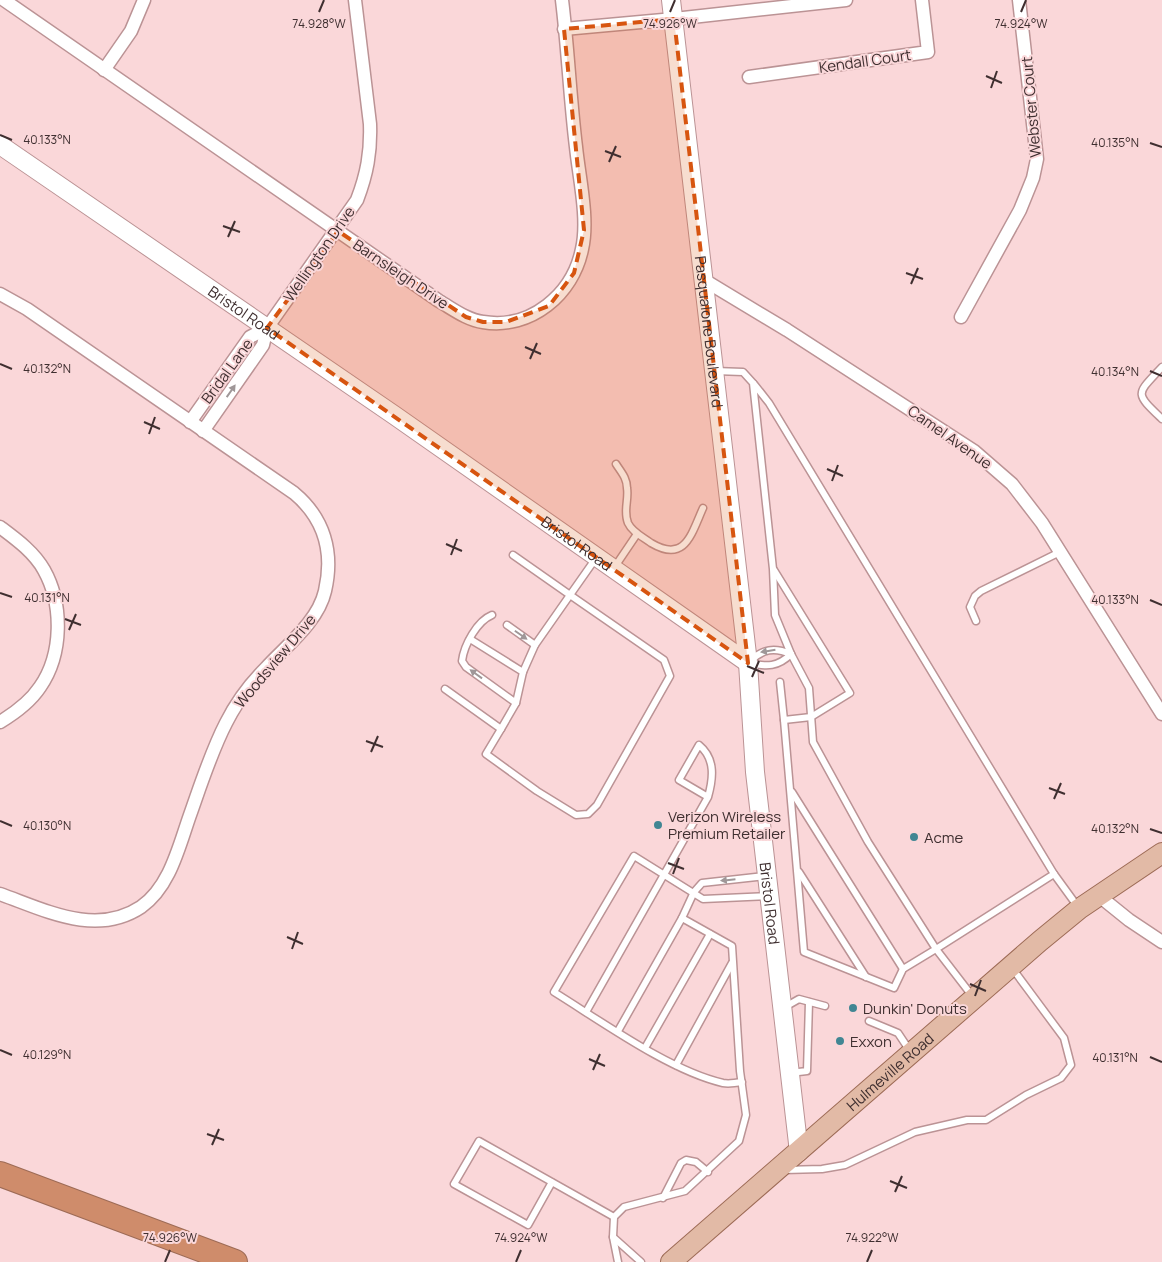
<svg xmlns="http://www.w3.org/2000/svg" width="1162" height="1262" viewBox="0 0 1162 1262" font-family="Manrope,sans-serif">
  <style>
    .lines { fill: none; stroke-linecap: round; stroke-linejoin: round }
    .lane-casing { stroke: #bb9395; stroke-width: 9 }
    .street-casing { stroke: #bb9395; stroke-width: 15 }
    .secondary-casing { stroke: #bb9395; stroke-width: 20 }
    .primary-casing { stroke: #9d6b56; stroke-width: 22 }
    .highway-casing { stroke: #9d6b56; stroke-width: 26 }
    .lane { stroke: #fff; stroke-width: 6 }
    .street { stroke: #fff; stroke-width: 12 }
    .secondary { stroke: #fff; stroke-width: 18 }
    .primary { stroke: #e2baa6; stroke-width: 20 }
    .highway { stroke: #cf8c6b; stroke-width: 24 }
    .oneway { fill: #9f9798 }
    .marked { fill: #d75510; fill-opacity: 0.2; stroke: #d75510; stroke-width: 4; stroke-dasharray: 10 6; stroke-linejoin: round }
    .ticks { fill: none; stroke: #3f2f30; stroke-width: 2 }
    .poi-dot { fill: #418693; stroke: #fad7d9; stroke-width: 2 }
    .labels { text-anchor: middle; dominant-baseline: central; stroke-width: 4; stroke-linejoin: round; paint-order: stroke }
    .street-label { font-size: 15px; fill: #3f2f30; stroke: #fad7d9 }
    .poi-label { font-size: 15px; fill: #3f2f30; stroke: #fad7d9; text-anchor: start }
    .ticks-label { font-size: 12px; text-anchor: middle; fill: #3f2f30; stroke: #fad7d9; stroke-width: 4; stroke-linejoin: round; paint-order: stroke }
  </style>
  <rect width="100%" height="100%" fill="#fad7d9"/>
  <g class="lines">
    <!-- lane casing -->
    <g class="lane-casing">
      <g id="lane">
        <path d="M 1162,367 C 1136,395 1134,392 1162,419"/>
        <polyline points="715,371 743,372 753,383 773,569 775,615 791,654 809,688 813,742 868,842 936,949 903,969 894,988 804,952 784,720"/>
        <polyline points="754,384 769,403 1054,874 936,949 973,997"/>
        <path d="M 616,464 C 621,472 627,478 627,488 C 629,500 623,511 628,523 C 632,532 643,537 651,543 C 685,563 691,535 703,508"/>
        <polyline points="513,555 570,595 596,558"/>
        <polyline points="614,568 637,534"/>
        <polyline points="774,570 850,693 811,717 784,720 780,682"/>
        <path d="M 492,615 C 477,621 464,645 462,661 L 466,667 L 516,703"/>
        <polyline points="976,621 970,607 975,596 981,591 1060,552"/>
        <polyline points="507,625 535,645"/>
        <polyline points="470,639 523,672 516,703 501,729"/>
        <path d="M 750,661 C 763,649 774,647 791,654"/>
        <path d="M 749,663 C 767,667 778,667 791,654"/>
        <polyline points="445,689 501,729 486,754 537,791 576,815 588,814 597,805 670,676 664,660 570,595 535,645 523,672"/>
        <polyline points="792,792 903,969"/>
        <polyline points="799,872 866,977"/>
        <polyline points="1054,874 1078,907"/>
        <polyline points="785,1007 799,999 825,1006"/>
        <path d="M 586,1012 L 708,797 C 713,779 716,759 699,745 L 679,780 L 708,797"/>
        <polyline points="869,1021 898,1033 910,1051"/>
        <polyline points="618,1031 682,918"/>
        <polyline points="645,1048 710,934"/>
        <polyline points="676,1065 732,963"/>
        <polyline points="790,1073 807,1071 809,1002"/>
        <path d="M 742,1082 C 736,1083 728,1084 723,1083 C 670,1071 601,1021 554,992 L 634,856 L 703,899 L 767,896"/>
        <polyline points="784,1170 822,1169 845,1165 915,1132 967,1120 986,1120 1026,1095 1061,1078 1071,1065 1064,1038 1012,968"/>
        <polyline points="552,1182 528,1225 454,1184 479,1141 614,1217"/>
        <polyline points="663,1198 681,1163 686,1160 696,1162 708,1172"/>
        <polyline points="613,1237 618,1262"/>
        <polyline points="641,1262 613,1237 614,1217 624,1207 685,1191 739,1141 746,1115 740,1071 732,946 682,918 694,892 702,883 765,876"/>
      </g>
    </g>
    <!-- street casing -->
    <g class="street-casing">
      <g id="street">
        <path d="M 4,0 L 439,301 C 453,309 467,320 483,322 C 531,330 573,294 582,249 C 589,219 579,177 576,147 C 570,98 568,49 562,0"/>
        <polyline points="564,29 674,19 846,0"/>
        <polyline points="104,70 131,31 144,0"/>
        <polyline points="749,77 928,52 922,0"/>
        <polyline points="704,280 787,330 974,451 1012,484 1042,523 1162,714"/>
        <path d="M 0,294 L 27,309 L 294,493 C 324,518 334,552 325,591 C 318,622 286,646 266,668 C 250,684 236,703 226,723 C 211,752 201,784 190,815 C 179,846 170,887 141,907 C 96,937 45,910 0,894"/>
        <polyline points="961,317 1020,210 1033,178 1037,159 1019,0"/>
        <polyline points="190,422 250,337 267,328"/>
        <path d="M 203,431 L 263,345 L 267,328 L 357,200 C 367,174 371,152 370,124 L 355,0"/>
        <path d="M 0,527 C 16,539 34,552 44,570 C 63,604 63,654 40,687 C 30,702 15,713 0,722"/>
        <polyline points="1098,895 1129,920 1162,942"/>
      </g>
    </g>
    <!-- secondary casing -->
    <g class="secondary-casing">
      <g id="secondary">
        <path id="s1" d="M 671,0 L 748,663 L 755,772 L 799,1152"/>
        <path id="s2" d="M 0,145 L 394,415 L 748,663"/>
      </g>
    </g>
    <!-- primary casing -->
    <g class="primary-casing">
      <g id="primary">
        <path id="s3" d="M 671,1262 L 1040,941 L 1079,909 L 1162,853"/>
      </g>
    </g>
    <!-- highway casing -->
    <g class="highway-casing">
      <polyline id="highway" points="0,1174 235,1262"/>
    </g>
    <!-- lane -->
    <use href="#lane" class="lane"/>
    <!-- street -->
    <use href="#street" class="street"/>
    <!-- secondary -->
    <use href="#secondary" class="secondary"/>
    <!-- primary -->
    <use href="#primary" class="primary"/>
    <!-- highway -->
    <use href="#highway" class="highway"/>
  </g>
  <!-- one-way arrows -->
  <defs><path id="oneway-solid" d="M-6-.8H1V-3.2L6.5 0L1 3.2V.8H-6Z" transform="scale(1.25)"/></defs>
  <g class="oneway">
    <use href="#oneway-solid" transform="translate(231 391) rotate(-55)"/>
    <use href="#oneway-solid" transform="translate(521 635) rotate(35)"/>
    <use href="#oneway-solid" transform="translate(768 651) rotate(171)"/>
    <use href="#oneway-solid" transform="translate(476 674) rotate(-144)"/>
    <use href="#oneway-solid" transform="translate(728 880) rotate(174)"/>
  </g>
  <!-- marked area -->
  <path class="marked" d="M 674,19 L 748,663 L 267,328 L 338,231 L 466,317 L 483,322 L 506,322 L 549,306 L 574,273 L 584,230 L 564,29 Z"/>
  <!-- ticks -->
  <path class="ticks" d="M 319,12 L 324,0M 670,12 L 675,0M 1021,12 L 1026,0M 986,76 L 1002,83M 991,88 L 997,71M 0,135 L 12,140M 1150,143 L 1162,147M 605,151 L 621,157M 609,162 L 616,146M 223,226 L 240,232M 228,237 L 235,221M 906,273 L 923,279M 911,284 L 918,268M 525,347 L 541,354M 530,359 L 537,343M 0,364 L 12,369M 1150,371 L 1162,376M 144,422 L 160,429M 149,434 L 155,417M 827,469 L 843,476M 832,481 L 838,465M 446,544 L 462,551M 451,555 L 457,539M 0,593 L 12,597M 1150,600 L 1162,605M 65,619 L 81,625M 69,630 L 76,614M 747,666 L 764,673M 752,677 L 759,661M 366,741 L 383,747M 371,752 L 378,736M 1049,788 L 1065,794M 1054,799 L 1061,783M 0,821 L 12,826M 1150,829 L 1162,833M 668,863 L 684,869M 673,874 L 679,858M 287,937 L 303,944M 292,949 L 298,932M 970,984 L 986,991M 975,996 L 981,980M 0,1050 L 12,1055M 1150,1057 L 1162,1062M 589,1059 L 605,1066M 593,1070 L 600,1054M 207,1134 L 224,1140M 212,1145 L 219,1129M 890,1181 L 907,1188M 895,1192 L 902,1176M 165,1262 L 170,1250M 516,1262 L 521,1250M 867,1262 L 872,1250"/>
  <!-- markers -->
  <g class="poi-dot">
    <circle cx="658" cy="825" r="5"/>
    <circle cx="914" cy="837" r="5"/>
    <circle cx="853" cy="1008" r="5"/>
    <circle cx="840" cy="1041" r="5"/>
  </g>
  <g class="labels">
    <!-- street labels -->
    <g class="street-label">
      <text transform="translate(865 61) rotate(-8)">Kendall Court</text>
      <text transform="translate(1031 107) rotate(-95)">Webster Court</text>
      <text transform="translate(319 254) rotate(-55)">Wellington Drive</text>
      <text transform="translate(401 274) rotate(34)">Barnsleigh Drive</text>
      <text stroke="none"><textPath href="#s2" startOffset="296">Bristol Road</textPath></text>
      <text stroke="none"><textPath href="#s1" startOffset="334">Pasqualone Boulevard</textPath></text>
      <text transform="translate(227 371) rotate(-54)">Bridal Lane</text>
      <text transform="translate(950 437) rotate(35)">Camel Avenue</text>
      <text stroke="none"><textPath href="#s2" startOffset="701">Bristol Road</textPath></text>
      <text transform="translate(275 661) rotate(-50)">Woodsview Drive</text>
      <text stroke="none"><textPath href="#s1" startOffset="909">Bristol Road</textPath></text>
      <text stroke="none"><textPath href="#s3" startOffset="290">Hulmeville Road</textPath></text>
    </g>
    <!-- poi labels -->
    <g class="poi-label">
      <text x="668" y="816">Verizon Wireless<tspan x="668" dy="17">Premium Retailer</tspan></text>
      <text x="924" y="837">Acme</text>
      <text x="863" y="1008">Dunkin' Donuts</text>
      <text x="850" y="1041">Exxon</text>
    </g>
  </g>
  <g class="ticks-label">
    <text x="319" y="28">74.928°W</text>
    <text x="670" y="28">74.926°W</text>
    <text x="1021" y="28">74.924°W</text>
    <text x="47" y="144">40.133°N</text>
    <text x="1115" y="147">40.135°N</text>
    <text x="47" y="373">40.132°N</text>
    <text x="1115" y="376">40.134°N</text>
    <text x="47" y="602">40.131°N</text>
    <text x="1115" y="604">40.133°N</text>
    <text x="47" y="830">40.130°N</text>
    <text x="1115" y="833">40.132°N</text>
    <text x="47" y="1059">40.129°N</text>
    <text x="1115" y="1062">40.131°N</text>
    <text x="170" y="1242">74.926°W</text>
    <text x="521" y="1242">74.924°W</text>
    <text x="872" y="1242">74.922°W</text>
  </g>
</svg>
